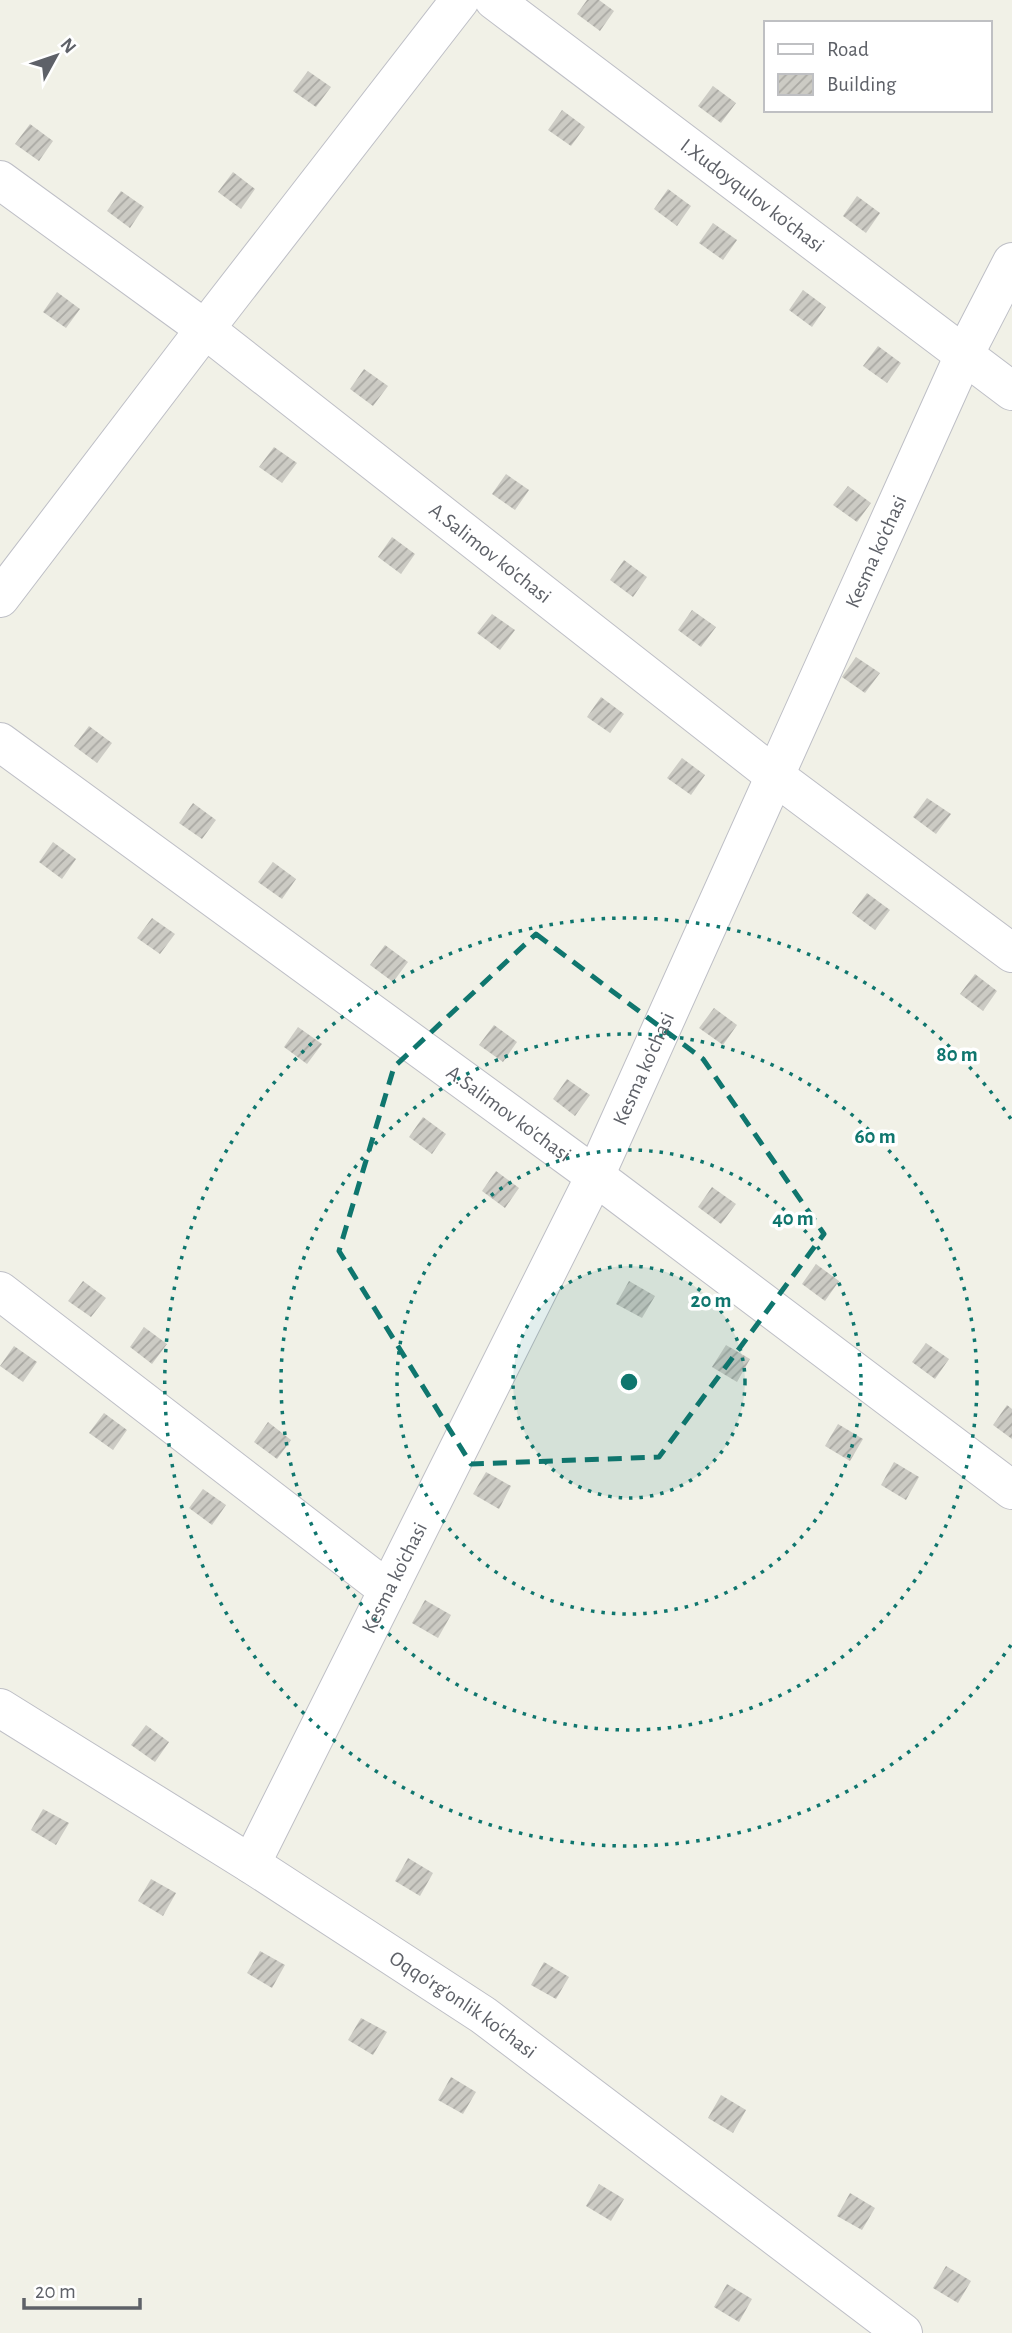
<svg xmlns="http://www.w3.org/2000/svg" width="1012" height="2333" viewBox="0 0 1012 2333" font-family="'Alegreya Sans',sans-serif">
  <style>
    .building { fill: url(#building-hatch) }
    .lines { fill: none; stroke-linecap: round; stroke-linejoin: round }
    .minor-casing { stroke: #bebfc6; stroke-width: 40 }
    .minor { stroke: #fff; stroke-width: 38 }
    .marked { fill: none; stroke: #0f766e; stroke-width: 5; stroke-dasharray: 14 9; stroke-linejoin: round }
    .ring { fill: none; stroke: #0f766e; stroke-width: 3.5; stroke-dasharray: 3.5 7 }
    .labels { text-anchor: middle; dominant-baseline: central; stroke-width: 7; stroke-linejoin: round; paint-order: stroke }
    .street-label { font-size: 21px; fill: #5e6168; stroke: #fff }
    .centre { fill: #0f766e; stroke: #fff; stroke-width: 3.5 }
    .ring-label { font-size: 21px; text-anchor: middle; font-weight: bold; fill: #0f766e; stroke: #fff; stroke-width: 7; stroke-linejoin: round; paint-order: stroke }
  </style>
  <defs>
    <pattern id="building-hatch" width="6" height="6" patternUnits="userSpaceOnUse" patternTransform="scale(1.75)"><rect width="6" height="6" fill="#cccbc4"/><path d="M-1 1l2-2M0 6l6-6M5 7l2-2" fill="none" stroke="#a9a8a3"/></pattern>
  </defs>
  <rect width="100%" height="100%" fill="#f1f1e7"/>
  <!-- building -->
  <g class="building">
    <polygon points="587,0 599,0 614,11 600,31 577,14"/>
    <polygon points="308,71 331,87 316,107 293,91"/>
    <polygon points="713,86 736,103 721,123 698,106"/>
    <polygon points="562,110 585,127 571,146 548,130"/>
    <polygon points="30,124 53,141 39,161 15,144"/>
    <polygon points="233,172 255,189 241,209 218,192"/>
    <polygon points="668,189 691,206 677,226 654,209"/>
    <polygon points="121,191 144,207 130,228 107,211"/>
    <polygon points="857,196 880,213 866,233 843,216"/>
    <polygon points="713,223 737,240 723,260 699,243"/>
    <polygon points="803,290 826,307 812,327 789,310"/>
    <polygon points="57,292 80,309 66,328 43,312"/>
    <polygon points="878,346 901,363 887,383 863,366"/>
    <polygon points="364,369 388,386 373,406 350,389"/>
    <polygon points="274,447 297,463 282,483 259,467"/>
    <polygon points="506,474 529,490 515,510 492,494"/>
    <polygon points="848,486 871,503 857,522 833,505"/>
    <polygon points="392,537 415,554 401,574 378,557"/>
    <polygon points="624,560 647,577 633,597 610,580"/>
    <polygon points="692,610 716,627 701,647 678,630"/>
    <polygon points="492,614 515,630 500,650 477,633"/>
    <polygon points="856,657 880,673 865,693 842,677"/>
    <polygon points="601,697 624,714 610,733 587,717"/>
    <polygon points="89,726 112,743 97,763 74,746"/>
    <polygon points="682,758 705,775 691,795 667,778"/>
    <polygon points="927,798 951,814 936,834 913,817"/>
    <polygon points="193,803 216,820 202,839 179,823"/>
    <polygon points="53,842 76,859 62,879 39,862"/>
    <polygon points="273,862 296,879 282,899 258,882"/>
    <polygon points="867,893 890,910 875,930 852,913"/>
    <polygon points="152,918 175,934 160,954 137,938"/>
    <polygon points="385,945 408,962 393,982 370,965"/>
    <polygon points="975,974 997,991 983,1011 960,994"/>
    <polygon points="714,1008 737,1025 723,1045 699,1028"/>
    <polygon points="494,1025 517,1042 503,1062 479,1045"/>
    <polygon points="298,1027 322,1044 307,1064 284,1047"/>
    <polygon points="567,1079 590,1095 575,1116 553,1099"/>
    <polygon points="423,1117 446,1134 432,1154 409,1137"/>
    <polygon points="496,1171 519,1188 505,1208 482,1191"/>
    <polygon points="712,1187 736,1204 721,1224 698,1207"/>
    <polygon points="816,1264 839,1281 825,1301 802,1284"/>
    <polygon points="83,1281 106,1298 91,1317 68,1301"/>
    <polygon points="629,1281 655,1296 642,1318 616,1304"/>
    <polygon points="144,1327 167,1344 152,1364 130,1347"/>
    <polygon points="926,1343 949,1359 935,1379 912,1362"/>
    <polygon points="726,1345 750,1359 737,1382 712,1367"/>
    <polygon points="14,1346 37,1362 23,1382 0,1366"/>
    <polygon points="1007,1405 1012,1409 1012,1439 993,1425"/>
    <polygon points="104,1413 127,1430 113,1450 89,1433"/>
    <polygon points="268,1422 291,1440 277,1459 254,1442"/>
    <polygon points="838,1424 863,1439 850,1461 825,1446"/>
    <polygon points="894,1462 919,1477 906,1500 881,1485"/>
    <polygon points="486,1472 511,1486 499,1509 473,1494"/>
    <polygon points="203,1489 226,1505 212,1525 189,1508"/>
    <polygon points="425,1600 451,1615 438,1638 412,1623"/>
    <polygon points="146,1725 169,1742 155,1762 131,1745"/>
    <polygon points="43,1809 69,1823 56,1845 31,1830"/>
    <polygon points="408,1858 433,1873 420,1896 395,1881"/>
    <polygon points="151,1879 176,1893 163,1916 138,1901"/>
    <polygon points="260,1951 285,1965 272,1988 247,1973"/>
    <polygon points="544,1962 569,1977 556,1999 531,1985"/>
    <polygon points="361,2018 387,2032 373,2055 348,2040"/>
    <polygon points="451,2077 476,2092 463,2114 438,2100"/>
    <polygon points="721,2095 746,2110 733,2133 708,2118"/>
    <polygon points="599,2184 624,2199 611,2221 586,2206"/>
    <polygon points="850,2193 875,2208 862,2230 837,2216"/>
    <polygon points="946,2266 971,2281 958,2303 933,2288"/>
    <polygon points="727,2284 752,2299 739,2322 714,2307"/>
  </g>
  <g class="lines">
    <!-- minor casing -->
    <g class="minor-casing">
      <g id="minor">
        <path id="s1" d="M 460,0 L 205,329 L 775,776 L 1012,953"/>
        <path id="s2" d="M 494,0 L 1012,391"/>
        <polyline points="0,180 205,329 0,598"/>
        <path id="s3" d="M 0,742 L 595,1176 L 1012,1490"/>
        <polyline points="0,1291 388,1590"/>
        <path id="s4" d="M 0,1708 L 251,1864 L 483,2015 L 903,2333"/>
        <path id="s5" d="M 251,1864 L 595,1176 L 964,355 L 1012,262"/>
      </g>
    </g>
    <!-- minor -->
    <use href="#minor" class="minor"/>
  </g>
  <!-- marked area -->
  <path class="marked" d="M 536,934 L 703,1059 L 824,1234 L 659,1457 L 471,1464 L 339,1251 L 394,1067 Z"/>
  <!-- distance rings -->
  <circle cx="629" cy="1382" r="116" fill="#0f766e" fill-opacity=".12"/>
  <g class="ring">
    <circle cx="629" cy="1382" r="116"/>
    <circle cx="629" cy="1382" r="232"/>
    <circle cx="629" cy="1382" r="348"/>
    <path d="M1011 1645A464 464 0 1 1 1011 1119"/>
  </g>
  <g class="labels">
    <!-- street labels -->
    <g class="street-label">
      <text stroke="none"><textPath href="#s2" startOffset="324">I.Xudoyqulov ko'chasi</textPath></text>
      <text stroke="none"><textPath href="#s5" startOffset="1454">Kesma ko'chasi</textPath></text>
      <text stroke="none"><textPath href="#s1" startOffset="779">A.Salimov ko'chasi</textPath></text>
      <text stroke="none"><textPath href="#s5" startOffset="887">Kesma ko'chasi</textPath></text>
      <text stroke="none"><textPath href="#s3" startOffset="630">A.Salimov ko'chasi</textPath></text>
      <text stroke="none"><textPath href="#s5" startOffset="320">Kesma ko'chasi</textPath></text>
      <text stroke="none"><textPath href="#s4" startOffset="550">Oqqo'rg'onlik ko'chasi</textPath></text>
    </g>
  </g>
  <circle cx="629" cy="1382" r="10" class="centre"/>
  <g class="ring-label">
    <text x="957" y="1061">80 m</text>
    <text x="875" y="1143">60 m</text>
    <text x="793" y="1225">40 m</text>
    <text x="711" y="1307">20 m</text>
  </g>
  <!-- legend -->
  <rect x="764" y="21" width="228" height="91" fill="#ffffff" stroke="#bfc0c3" stroke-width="2"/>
  <rect x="778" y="44" width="35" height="10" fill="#ffffff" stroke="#bfc0c3" stroke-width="2"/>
  <text x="827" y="56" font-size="21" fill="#5e6168">Road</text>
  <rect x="778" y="74" width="35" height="21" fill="url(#building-hatch)" stroke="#bfc0c3" stroke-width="2"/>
  <text x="827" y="91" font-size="21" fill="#5e6168">Building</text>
  <!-- north arrow -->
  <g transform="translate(56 56) rotate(50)" stroke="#ffffff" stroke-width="5" paint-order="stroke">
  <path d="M0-5L12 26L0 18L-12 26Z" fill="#5e6168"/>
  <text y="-10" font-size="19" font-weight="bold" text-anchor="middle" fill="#5e6168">N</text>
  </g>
  <!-- scale -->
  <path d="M24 2298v10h116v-10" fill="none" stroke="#5e6168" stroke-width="3.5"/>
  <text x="35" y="2298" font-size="21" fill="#5e6168" stroke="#ffffff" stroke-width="5" paint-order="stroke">20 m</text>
</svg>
